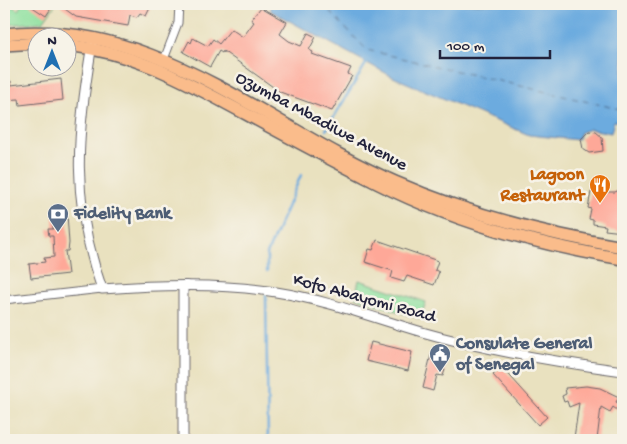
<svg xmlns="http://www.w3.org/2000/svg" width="627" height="444" viewBox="0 0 627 444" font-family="'Gochi Hand',sans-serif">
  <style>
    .green { fill: #90e1a0; stroke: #59826e }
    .water { fill: #6cabdf; stroke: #47668d }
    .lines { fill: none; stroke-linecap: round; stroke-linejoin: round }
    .stream { stroke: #6cabdf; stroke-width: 2.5 }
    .ferry { stroke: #3c5274; stroke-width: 1; stroke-dasharray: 6 5; stroke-linecap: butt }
    .building { fill: #fea898 }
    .minor-casing { stroke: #686569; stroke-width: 9 }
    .tertiary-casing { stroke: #686569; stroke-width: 11 }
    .trunk-casing { stroke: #686569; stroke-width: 14 }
    .minor { stroke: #fff; stroke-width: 7 }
    .tertiary { stroke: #fff; stroke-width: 9 }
    .trunk { stroke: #fabc8b; stroke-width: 11 }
    .labels { text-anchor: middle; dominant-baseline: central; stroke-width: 5; stroke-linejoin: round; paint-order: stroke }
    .street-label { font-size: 18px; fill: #22223b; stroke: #f7f3e8 }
    .food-label { font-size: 18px; font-weight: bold; fill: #c56008; stroke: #f7f3e8; text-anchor: end }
    .service-label { font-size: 18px; font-weight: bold; fill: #4e5e75; stroke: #f7f3e8; text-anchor: start }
  </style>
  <rect width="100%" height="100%" fill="#f7f3e8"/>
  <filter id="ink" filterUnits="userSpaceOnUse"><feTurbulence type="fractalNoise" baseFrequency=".02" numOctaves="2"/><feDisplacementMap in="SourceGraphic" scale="10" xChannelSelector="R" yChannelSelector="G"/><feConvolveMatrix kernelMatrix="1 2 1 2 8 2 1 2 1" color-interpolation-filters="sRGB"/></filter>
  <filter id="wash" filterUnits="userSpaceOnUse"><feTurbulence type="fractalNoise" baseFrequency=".0096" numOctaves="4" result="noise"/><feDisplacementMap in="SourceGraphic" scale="20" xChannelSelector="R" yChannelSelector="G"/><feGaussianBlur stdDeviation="1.12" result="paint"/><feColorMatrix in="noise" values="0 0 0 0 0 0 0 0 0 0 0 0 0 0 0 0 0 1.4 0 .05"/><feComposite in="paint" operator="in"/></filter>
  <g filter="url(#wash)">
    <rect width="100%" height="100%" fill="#e9e1bf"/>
    <!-- green -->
    <g class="green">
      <polygon points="4,4 9,4 18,10 22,4 56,4 43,22 4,25"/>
      <polygon points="359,280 426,302 420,319 355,297"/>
    </g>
    <!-- water -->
    <polygon class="water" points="269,4 623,4 623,123 614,121 611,133 590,129 581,132 578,140 529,135 393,77 271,11"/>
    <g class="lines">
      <!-- stream -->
      <g class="stream">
        <polyline points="326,130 367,62"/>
        <polyline points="267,271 267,254 301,175"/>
        <polyline points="266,295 268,440"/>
      </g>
      <!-- ferry -->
      <polyline class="ferry" points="322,4 367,50 623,110"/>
    </g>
    <g id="blocks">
      <!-- building -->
      <g class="building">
        <polygon points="28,4 54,4 46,16"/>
        <polygon points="58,4 152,4 146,16 140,13 137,17 130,15 128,26 76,17"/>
        <polygon points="261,7 287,22 280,34 289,41 301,46 308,33 316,37 309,50 313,52 312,54 351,68 348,74 352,76 332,111 280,92 223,51 222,53 219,51 210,67 183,52 189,41 191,43 193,38 208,46 213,39 219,44 231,29 243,37 254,22 251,20"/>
        <polygon points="61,79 63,100 20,105 19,99 4,100 4,81 11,81 11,85"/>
        <polygon points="589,131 596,132 602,137 603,151 589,153 583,149 581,139"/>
        <polygon points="623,188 623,232 605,230 606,226 593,224 593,220 589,219 591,209 588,208 591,192 615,192"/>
        <polygon points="53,214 67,214 69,243 68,251 65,251 68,274 31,278 29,264 45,262 44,258 54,257 53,236 49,236 48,229 53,229"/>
        <polygon points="377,240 438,261 435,270 439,272 434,285 407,276 404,282 391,278 393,271 365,262 369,249 373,250"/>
        <polygon points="371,342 412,352 408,371 366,361"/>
        <polygon points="431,355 442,357 439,369 445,370 443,376 437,375 433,391 423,388"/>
        <polygon points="502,367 547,417 538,425 493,375"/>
        <polygon points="586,386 600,388 619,397 616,402 620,404 617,410 613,407 610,412 601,407 597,440 574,438 579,403 569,407 567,401 564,402 562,396 566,394 565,388"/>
      </g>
    </g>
  </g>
  <g filter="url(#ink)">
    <use href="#blocks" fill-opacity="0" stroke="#686569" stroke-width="1"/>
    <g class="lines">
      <!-- minor casing -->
      <g class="minor-casing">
        <g id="minor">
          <polyline points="163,62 178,23 179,4"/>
          <polyline points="4,300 102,289"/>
        </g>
      </g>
      <!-- tertiary casing -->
      <g class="tertiary-casing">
        <g id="tertiary">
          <path d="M 92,44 C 77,137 70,198 102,289 C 160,285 219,283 276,292 C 327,300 374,318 422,332 C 488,351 556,362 623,371"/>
          <polyline points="183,286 183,440"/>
        </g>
      </g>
      <!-- trunk casing -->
      <g class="trunk-casing">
        <g id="trunk">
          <path d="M 4,34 C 154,17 266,126 395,182 C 468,214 545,234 623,247"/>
          <polyline points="4,45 38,43"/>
          <path d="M 68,45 C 139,54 184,81 246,114 C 290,138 333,161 377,183 C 454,222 538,245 623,259"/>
        </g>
      </g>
      <!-- minor -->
      <use href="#minor" class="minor"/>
      <!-- tertiary -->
      <use href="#tertiary" class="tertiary"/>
      <!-- trunk -->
      <use href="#trunk" class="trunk"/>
    </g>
  </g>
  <!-- icons -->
  <defs>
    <g id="restaurant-pin" transform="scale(1.125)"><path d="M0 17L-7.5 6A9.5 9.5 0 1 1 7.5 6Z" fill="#e8710a" stroke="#f7f3e8"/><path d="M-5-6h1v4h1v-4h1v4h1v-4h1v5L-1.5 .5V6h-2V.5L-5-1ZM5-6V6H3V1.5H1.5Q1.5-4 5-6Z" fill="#fff"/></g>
    <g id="bank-pin" transform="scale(1.125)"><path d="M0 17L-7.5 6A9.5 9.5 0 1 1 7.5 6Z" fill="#5c6f8a" stroke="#f7f3e8"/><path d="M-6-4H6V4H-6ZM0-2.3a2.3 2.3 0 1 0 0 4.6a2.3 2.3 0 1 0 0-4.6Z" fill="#fff"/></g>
    <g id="civic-pin" transform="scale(1.125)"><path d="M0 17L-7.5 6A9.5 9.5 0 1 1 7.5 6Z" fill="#5c6f8a" stroke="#f7f3e8"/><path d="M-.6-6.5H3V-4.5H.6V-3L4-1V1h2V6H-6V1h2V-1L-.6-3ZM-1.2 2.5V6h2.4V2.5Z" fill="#fff"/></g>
  </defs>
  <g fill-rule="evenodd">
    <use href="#restaurant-pin" x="600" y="185"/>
    <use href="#bank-pin" x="58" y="214"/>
    <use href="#civic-pin" x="440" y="354"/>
  </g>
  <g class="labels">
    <!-- street labels -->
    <g class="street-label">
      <text transform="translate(321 122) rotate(28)">Ozumba Mbadiwe Avenue</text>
      <text transform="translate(364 299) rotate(15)">Kofo Abayomi Road</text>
    </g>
    <!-- food labels -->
    <g class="food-label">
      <text x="584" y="175">Lagoon<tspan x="584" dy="21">Restaurant</tspan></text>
    </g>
    <!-- service labels -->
    <g class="service-label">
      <text x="74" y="214">Fidelity Bank</text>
      <text x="456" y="344">Consulate General<tspan x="456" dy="21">of Senegal</tspan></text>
    </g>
  </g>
  <!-- margin -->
  <rect width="627" height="444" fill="none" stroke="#f7f3e8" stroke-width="20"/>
  <!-- north arrow -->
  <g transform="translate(52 52)"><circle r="24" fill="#f7f3e8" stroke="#a29fa3"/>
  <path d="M0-4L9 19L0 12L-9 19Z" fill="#1f6fb2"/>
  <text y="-8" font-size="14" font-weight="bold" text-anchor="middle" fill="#22223b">N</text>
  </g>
  <!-- scale -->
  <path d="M440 50v8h110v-8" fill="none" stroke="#22223b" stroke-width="2.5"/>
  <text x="447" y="50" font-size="15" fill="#22223b" stroke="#f7f3e8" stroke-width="4" paint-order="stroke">100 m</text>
</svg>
